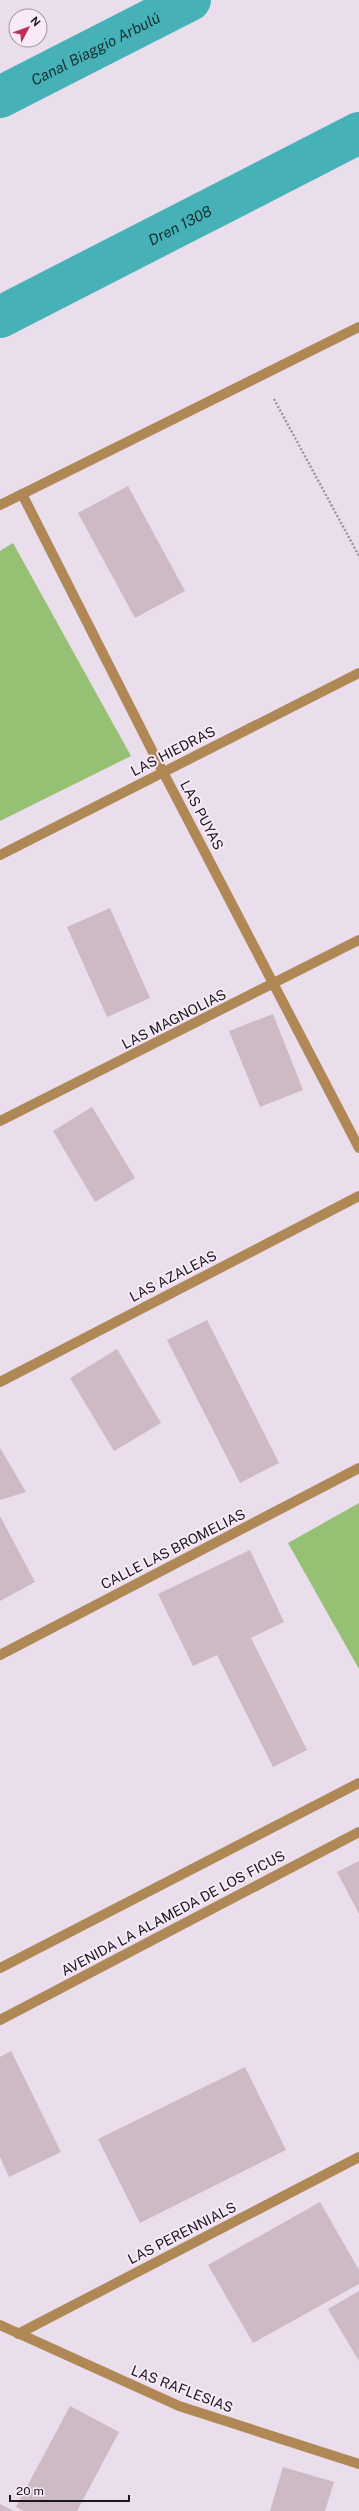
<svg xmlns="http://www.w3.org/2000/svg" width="359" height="2511" viewBox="0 0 359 2511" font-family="'Public Sans',sans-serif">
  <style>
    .green { fill: #96c174 }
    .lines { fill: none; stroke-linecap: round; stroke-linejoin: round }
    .canal { stroke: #46b2b8; stroke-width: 42 }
    .building { fill: #cdbac4 }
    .path { stroke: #9d939f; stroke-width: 2.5; stroke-dasharray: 2 2; stroke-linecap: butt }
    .minor { stroke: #af8856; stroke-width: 10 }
    .labels { text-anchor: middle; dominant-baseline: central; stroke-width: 4; stroke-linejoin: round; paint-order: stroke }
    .street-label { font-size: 14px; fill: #1c171c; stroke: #f8eaf9 }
    .water-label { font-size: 15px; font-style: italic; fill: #162e2f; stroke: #f8eaf9 }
  </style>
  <rect width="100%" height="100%" fill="#eaddec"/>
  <!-- green -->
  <g class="green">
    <polygon points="13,543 131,756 0,821 0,551"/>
    <polygon points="359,1503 359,1669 288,1543"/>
  </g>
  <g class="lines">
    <!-- canal -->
    <g class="canal">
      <path id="s1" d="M 0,97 L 190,0"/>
      <path id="s2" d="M 0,317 L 359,133"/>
    </g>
  </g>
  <!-- building -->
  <g class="building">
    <polygon points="128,486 185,591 135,618 78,513"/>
    <polygon points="110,908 150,998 107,1017 67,927"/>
    <polygon points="273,1014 303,1090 260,1107 229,1031"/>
    <polygon points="92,1107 135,1178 95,1202 53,1131"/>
    <polygon points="207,1320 279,1463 240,1483 167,1340"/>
    <polygon points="117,1349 161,1423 114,1451 70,1378"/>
    <polygon points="0,1448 26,1492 0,1500"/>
    <polygon points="0,1516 35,1582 0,1601"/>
    <polygon points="250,1550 284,1622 251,1638 307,1750 273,1767 217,1655 193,1666 158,1594"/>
    <polygon points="359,1861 359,1914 337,1872"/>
    <polygon points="11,2051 61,2152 9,2177 0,2157 0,2057"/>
    <polygon points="245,2067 286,2150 140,2223 98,2139"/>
    <polygon points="320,2202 359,2270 359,2284 253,2343 208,2265"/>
    <polygon points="359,2291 359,2361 328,2309"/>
    <polygon points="70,2406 119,2432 77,2511 24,2511 16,2507"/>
    <polygon points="283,2467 334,2482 325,2511 270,2511"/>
    <polygon points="0,2504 14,2511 0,2511"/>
  </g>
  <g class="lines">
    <!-- path -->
    <polyline class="path" points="274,399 359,556"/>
    <!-- minor -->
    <g class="minor">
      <polyline points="22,494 163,772 359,1148"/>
      <polyline points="0,505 359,327"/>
      <polyline points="0,855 359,673"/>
      <polyline points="0,1121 359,940"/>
      <polyline points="0,1382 359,1196"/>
      <polyline points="0,1655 359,1468"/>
      <polyline points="0,1968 359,1783"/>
      <polyline points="0,2020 359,1832"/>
      <polyline points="0,2325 179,2406 359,2464"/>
      <polyline points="18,2334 359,2157"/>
    </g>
  </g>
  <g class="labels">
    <!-- street labels -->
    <g class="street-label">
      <text transform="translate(173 751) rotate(-27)">LAS HIEDRAS</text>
      <text transform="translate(202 815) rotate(62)">LAS PUYAS</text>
      <text transform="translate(174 1019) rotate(-27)">LAS MAGNOLIAS</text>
      <text transform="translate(173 1276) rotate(-27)">LAS AZALEAS</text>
      <text transform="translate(173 1549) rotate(-27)">CALLE LAS BROMELIAS</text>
      <text transform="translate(173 1913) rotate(-28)">AVENIDA LA ALAMEDA DE LOS FICUS</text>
      <text transform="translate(182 2233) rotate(-27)">LAS PERENNIALS</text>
      <text transform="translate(182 2389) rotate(21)">LAS RAFLESIAS</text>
    </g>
    <!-- water labels -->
    <g class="water-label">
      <text stroke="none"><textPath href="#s1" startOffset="107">Canal Biaggio Arbulú</textPath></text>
      <text stroke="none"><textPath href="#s2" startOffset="202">Dren 1308</textPath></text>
    </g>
  </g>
  <!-- north arrow -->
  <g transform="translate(28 28) rotate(49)"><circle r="19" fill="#f8eaf9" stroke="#a096a1"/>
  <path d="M0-3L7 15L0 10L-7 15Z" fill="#c03158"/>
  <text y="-6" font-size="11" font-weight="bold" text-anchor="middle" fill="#1c171c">N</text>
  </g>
  <!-- scale -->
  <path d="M10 2495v6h119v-6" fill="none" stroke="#1c171c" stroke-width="2"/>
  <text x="16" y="2495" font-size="12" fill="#1c171c" stroke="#f8eaf9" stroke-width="3" paint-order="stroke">20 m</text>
</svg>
